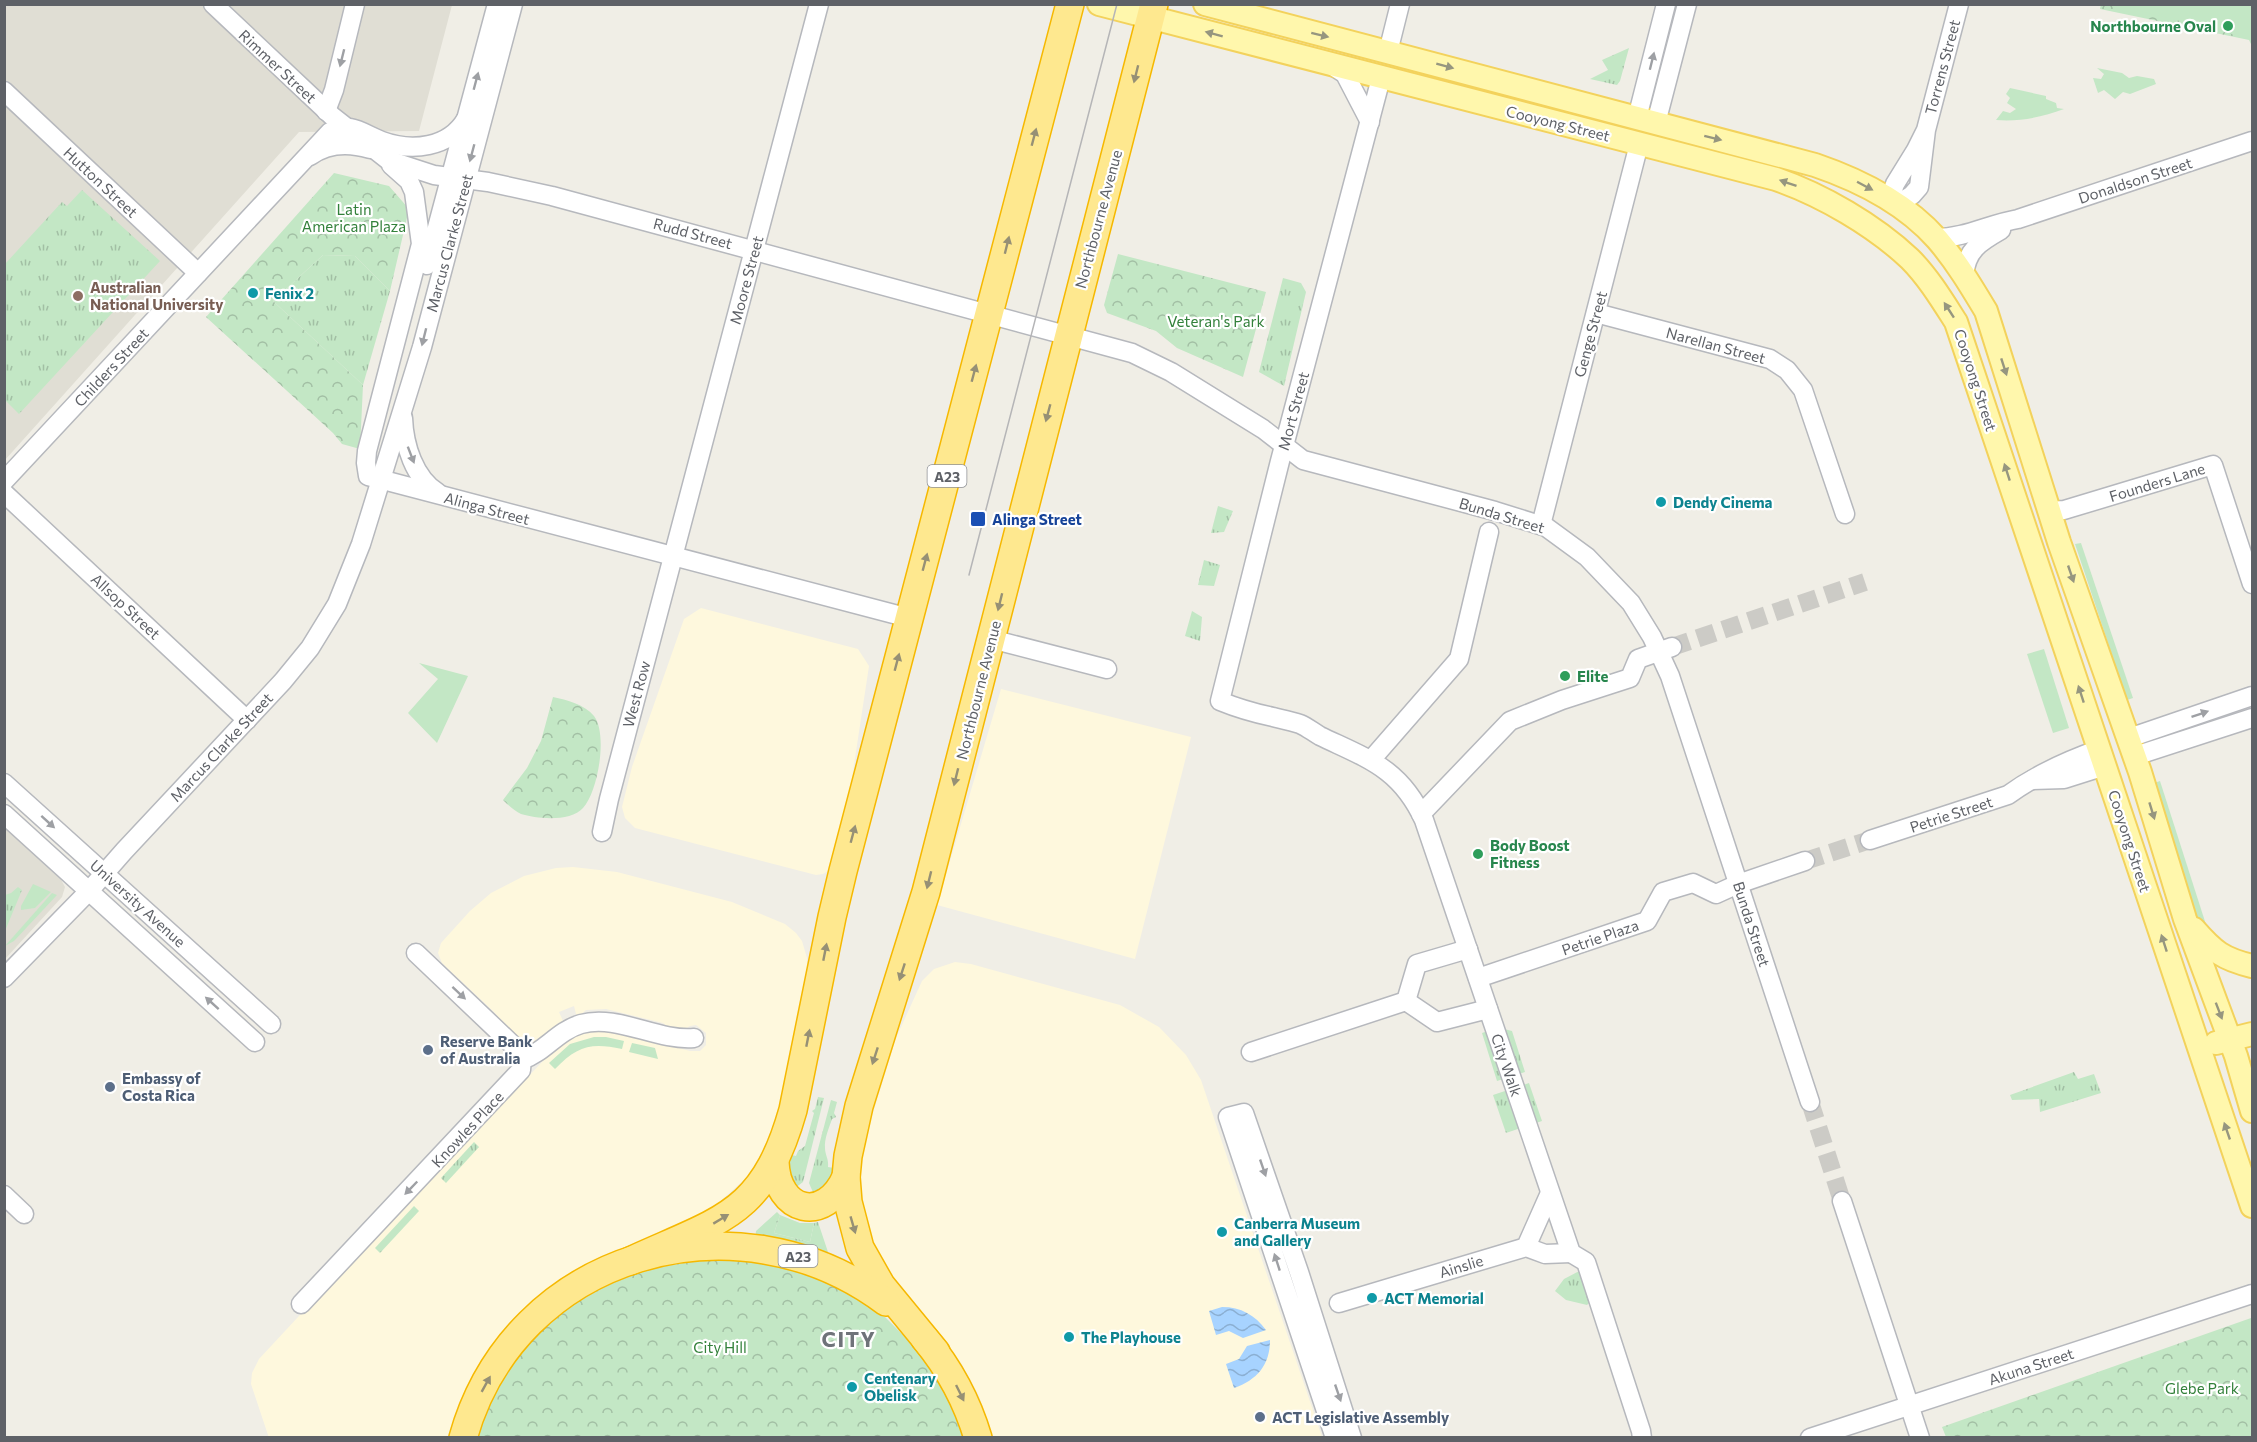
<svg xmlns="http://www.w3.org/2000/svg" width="2257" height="1442" viewBox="0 0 2257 1442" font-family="Commissioner,sans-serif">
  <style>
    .commercial { fill: #fef8dd }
    .education { fill: #e0ded4 }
    .grass { fill: url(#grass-tufts) }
    .park { fill: url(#park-crowns) }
    .garden { fill: #c3e7c5 }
    .water { fill: url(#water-waves) }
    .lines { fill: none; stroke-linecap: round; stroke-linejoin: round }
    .minor-tunnel { stroke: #cccbc6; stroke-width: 18; stroke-dasharray: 18 9; stroke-linecap: butt }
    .minor-casing { stroke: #b6b8bd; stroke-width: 21 }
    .major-casing { stroke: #f3d25c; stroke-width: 26 }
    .highway-casing { stroke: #f6b800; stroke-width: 30 }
    .minor { stroke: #fff; stroke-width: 18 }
    .major { stroke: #fff7ac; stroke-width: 22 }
    .highway { stroke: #fee88f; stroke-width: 27 }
    .tram { stroke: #b5b5b7; stroke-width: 1.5 }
    .oneway { fill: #96967f }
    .oneway2 { fill: #9ea0a4 }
    .oneway3 { fill: #969075 }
    .leisure-dot { fill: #2e9e5b; stroke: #fff; stroke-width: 2 }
    .culture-dot { fill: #0f9aa8; stroke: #fff; stroke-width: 2 }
    .education-dot { fill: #8d6e63; stroke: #fff; stroke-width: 2 }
    .transit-dot { fill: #1a4fb4; stroke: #fff; stroke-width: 2 }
    .service-dot { fill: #5c6f8a; stroke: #fff; stroke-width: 2 }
    .labels { text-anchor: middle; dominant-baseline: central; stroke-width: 4.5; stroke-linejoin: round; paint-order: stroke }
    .shield { fill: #fff; stroke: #8e9095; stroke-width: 1.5 }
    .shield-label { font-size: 14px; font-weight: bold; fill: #5e6167 }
    .leisure-label { font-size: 15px; font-weight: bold; fill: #27864d; stroke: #fff; text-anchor: start }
    .street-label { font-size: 15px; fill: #5e6167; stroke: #fff }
    .park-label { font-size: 15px; fill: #33813b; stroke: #fff }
    .education-label { font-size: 15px; font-weight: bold; fill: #785e54; stroke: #fff; text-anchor: start }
    .culture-label { font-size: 15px; font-weight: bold; fill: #0d838f; stroke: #fff; text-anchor: start }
    .transit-label { font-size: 15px; font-weight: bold; fill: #164399; stroke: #fff; text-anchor: start }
    .service-label { font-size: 15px; font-weight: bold; fill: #4e5e75; stroke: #fff; text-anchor: start }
    .district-label { font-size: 21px; font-weight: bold; letter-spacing: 1.5px; fill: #6f7379; stroke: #fff }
  </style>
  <defs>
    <pattern id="grass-tufts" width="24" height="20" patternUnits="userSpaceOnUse" patternTransform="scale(1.5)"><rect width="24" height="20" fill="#c3e7c5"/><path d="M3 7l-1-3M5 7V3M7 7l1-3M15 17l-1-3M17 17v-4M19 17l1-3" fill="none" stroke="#a2bfa4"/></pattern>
    <pattern id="park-crowns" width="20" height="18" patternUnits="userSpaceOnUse" patternTransform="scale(1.5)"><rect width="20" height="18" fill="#c3e7c5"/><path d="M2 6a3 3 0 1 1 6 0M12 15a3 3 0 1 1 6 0" fill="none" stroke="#a2bfa4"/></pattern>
    <pattern id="water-waves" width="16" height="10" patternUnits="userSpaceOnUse" patternTransform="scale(1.5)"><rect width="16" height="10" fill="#a7d3ff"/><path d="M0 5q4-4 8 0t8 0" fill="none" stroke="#8bafd2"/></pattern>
  </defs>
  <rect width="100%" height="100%" fill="#f0eee6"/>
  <!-- commercial -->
  <g class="commercial">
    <polygon points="701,608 858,649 869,666 845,824 830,870 823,874 816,875 635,828 625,818 622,807 632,767 684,619"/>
    <polygon points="1001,689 1191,737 1135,959 937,905"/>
    <polygon points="573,867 617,872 732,902 785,924 796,933 802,941 807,958 807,973 779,1106 770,1134 760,1156 746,1178 715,1206 691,1220 595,1259 556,1282 531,1302 504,1330 483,1359 461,1401 448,1437 269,1438 251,1384 252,1373 259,1359 352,1259 358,1258 557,1046 564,1040 585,1031 597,1030 614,1031 690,1051 700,1051 706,1045 706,1033 696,1025 690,1026 682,1031 672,1031 663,1023 606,1009 586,1010 577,1018 574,1006 559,1012 564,1023 538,1042 526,1044 514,1035 494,1012 442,963 438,953 441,943 470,911 491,893 524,876 556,868"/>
    <polygon points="955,962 971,964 1120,1005 1159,1027 1186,1055 1201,1080 1322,1437 993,1438 979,1396 961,1363 934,1326 897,1282 880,1256 867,1227 861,1198 860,1173 864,1142 896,1038 922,981 934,969"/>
  </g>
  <!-- education -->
  <g class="education">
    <polygon points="5,5 452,5 419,131 299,132 5,460"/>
    <polygon points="4,825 59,876 65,887 62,897 5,959"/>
  </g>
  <!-- grass -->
  <g class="grass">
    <polygon points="1629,48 1620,81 1617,85 1590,79 1608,70 1602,60"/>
    <polygon points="82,190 160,261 19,414 5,400 5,264 62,202 67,206"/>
    <polygon points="323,255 355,256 390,291 363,385 273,301"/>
    <polygon points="1283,278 1301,283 1306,292 1284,386 1259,372"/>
    <polygon points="1218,506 1233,511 1224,532 1211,533"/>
    <polygon points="1204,560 1220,565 1214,586 1198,585"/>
    <polygon points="1192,611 1202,617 1200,641 1185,636"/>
    <polygon points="18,887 22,890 5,931 5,895 11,893"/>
    <polygon points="1502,1026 1504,1029 1512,1031 1525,1072 1497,1081 1482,1033"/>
    <polygon points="2074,1072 2078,1079 2094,1074 2101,1093 2040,1112 2039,1099 2012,1100 2010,1095"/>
    <polygon points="1529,1083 1542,1121 1506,1133 1493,1095"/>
    <polygon points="818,1097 824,1098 803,1182 791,1191 786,1167 792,1155 796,1156 798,1151 805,1146 814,1113 812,1111 815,1109"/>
    <path d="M 831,1100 L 837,1102 L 834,1113 L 836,1117 L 832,1119 C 829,1128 824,1139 825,1148 C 825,1155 829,1159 828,1167 L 834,1168 L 834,1177 L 815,1197 L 809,1183 Z"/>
    <polygon points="474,1142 479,1147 446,1183 441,1178"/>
    <polygon points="414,1206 419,1211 380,1253 375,1248"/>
    <polygon points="777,1212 780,1215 774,1233 810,1242 814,1223 818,1222 828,1252 825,1258 755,1240 756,1231"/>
    <polygon points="1585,1268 1591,1292 1589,1303 1587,1305 1566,1300 1555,1291 1564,1279"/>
  </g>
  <!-- park -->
  <g class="park">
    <polygon points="2101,4 2252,5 2252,46 2249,40 2100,9"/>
    <polygon points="334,173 389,186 409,209 390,291 355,256 323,255 273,301 363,385 360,449 342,444 333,433 206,317"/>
    <polygon points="1118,254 1266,292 1243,377 1177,348 1156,331 1107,313 1104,305"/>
    <path d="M 553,697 C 567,700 584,704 594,716 C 608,734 598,792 583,808 C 571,822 537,819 521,814 C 515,811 508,805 503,800 L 527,768 L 541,741 Z"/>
    <polygon points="723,1256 806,1271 877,1309 919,1351 942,1383 966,1438 475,1438 495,1389 528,1342 575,1301 626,1273"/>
    <polygon points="2251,1318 2252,1320 2252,1437 1946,1437 1942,1427"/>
  </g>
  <!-- garden -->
  <g class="garden">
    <polygon points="2116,5 2252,5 2252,39"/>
    <polygon points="2097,68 2122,73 2129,78 2137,76 2154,79 2156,84 2130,94 2123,92 2115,99 2104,90 2098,93 2093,78 2101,79 2104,74"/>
    <path d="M 2010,88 L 2046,96 L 2046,99 L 2056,103 L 2057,108 L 2064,109 C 2042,117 2020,122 1996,120 L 2003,111 L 2010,113 L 2016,109 L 2007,103 L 2010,98 L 2006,94 Z"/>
    <polygon points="2081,543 2133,698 2127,700 2075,544"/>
    <polygon points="2044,649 2069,728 2053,733 2027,654"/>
    <polygon points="419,663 468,676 437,743 408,713 438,679"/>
    <polygon points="2160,781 2209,934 2201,928 2154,783"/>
    <polygon points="33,884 51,892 35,908 21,910 21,906"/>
    <polygon points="52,893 57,895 14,941 5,946"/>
    <path d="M 594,1037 L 606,1037 L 624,1041 L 622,1049 C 591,1042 577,1046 555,1069 L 549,1063 L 570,1044 Z"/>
    <polygon points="632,1043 655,1048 658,1059 629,1052"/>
    <polygon points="780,1215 800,1223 814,1223 810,1242 774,1233"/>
  </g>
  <!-- water -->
  <g class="water">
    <path d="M 1222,1307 C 1241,1307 1255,1315 1266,1330 L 1243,1338 L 1229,1331 L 1216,1335 L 1209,1311 Z"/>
    <path d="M 1270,1340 C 1270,1365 1257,1380 1234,1388 L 1226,1364 L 1239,1359 L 1247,1346 Z"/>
  </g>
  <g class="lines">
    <!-- minor-tunnel -->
    <g class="minor-tunnel">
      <polyline points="1672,647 1865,582"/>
      <polyline points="1805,861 1870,840"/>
      <polyline points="1810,1102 1842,1201"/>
    </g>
    <!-- minor casing -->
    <g class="minor-casing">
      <g id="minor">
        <polyline points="213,4 332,116 388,160 434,175 488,182 552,196 1132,353 1171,372 1263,429 1303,460 1495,511 1546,527 1587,557 1631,603 1652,637 1670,676 1810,1102"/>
        <polyline points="1388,52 1400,4"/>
        <polyline points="1331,65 1345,74 1370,122"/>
        <path d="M 1381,78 L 1280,461 L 1220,701 C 1237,708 1254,713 1273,717 C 1281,719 1291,721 1300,724 C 1307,727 1313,732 1320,736 C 1368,759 1400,768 1424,820 L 1571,1253 L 1586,1262 L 1641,1431 L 1642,1438"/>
        <polyline points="4,91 198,273"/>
        <polyline points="326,111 334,90 355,4"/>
        <polyline points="1637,118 1666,4"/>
        <polyline points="1656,123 1687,4"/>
        <polyline points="1926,130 1916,150 1895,184 1892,193 1894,203 1903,201 1912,195 1919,187 1926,130 1959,4"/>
        <path d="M 310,156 C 328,143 350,143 370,149"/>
        <polyline points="391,165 409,181 414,192 421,244 367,451 366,463 368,476 909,618"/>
        <path d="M 1936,238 C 1965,238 1989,224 2018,219 L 2252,141"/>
        <polyline points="427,265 497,4"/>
        <path d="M 1964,276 C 1966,250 1980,242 2001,230"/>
        <polyline points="1596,313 1770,359 1787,370 1803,390 1845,514"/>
        <path d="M 403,418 C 404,445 414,478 438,493"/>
        <path d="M 4,481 L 330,132 C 351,121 363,134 382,141 C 412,152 449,148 466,119"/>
        <polyline points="4,493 247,720"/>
        <polyline points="2050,511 2064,510 2213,465 2252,584"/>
        <polyline points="1541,525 1639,144"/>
        <polyline points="991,639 1107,669"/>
        <polyline points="2129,738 2252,696"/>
        <polyline points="2135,756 2252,718"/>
        <polyline points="1371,760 1459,659 1489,532"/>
        <polyline points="2032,780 2064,779 2105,766"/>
        <polyline points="4,783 271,1024"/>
        <polyline points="4,814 255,1042"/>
        <polyline points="1421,814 1510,721 1562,700 1630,678 1638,659 1672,647"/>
        <polyline points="602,832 609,799 819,4"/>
        <path d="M 1870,840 L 2008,795 C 2037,774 2066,761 2100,749"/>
        <polyline points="4,978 89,891 124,851 283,681 310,648 337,604 361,544 422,347 513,4"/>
        <polyline points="1478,978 1647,921 1663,892 1693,883 1716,894 1738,884 1805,861"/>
        <polyline points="1406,1001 1437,1022 1488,1009"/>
        <polyline points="1251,1052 1406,1001 1417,964 1468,949"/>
        <path d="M 522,1060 C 545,1052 557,1031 581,1024 C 618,1014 656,1041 694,1038"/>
        <polyline points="4,1195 24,1214"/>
        <polyline points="1842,1201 1920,1438"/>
        <polyline points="1526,1247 1545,1254 1571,1253"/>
        <polyline points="1339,1303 1526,1247 1550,1193"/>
        <polyline points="301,1304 521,1070 522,1058 518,1050 416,953"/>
        <polyline points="1335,1438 1228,1117 1244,1113 1299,1272 1352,1438"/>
        <polyline points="1810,1438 2252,1294"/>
      </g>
    </g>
    <!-- major casing -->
    <g class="major-casing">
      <g id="major">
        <path d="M 1099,4 L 1776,179 C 1822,195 1874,225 1910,259 C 1928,277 1942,300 1956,322 L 2252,1206"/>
        <path d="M 1205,4 L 1815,165 C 1859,180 1905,203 1937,239 C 1956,261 1971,286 1986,311 L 2059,542 L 2140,772 L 2185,919 L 2236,1056 L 2252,1111"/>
        <path d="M 2194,929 C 2214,952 2223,959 2252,966"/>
        <polyline points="2216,1043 2252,1034"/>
      </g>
    </g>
    <!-- highway casing -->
    <g class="highway-casing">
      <g id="highway">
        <path d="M 775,1162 C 777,1213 825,1224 846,1177"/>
        <path d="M 630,1261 C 721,1219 763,1216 793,1110 L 832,917 L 843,871 L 1070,4"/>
        <path d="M 925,1339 C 949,1368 967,1401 978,1438"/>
        <polyline points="936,1352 881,1285 860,1248 848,1202 846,1177 848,1156 859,1106 926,892 1154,4"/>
        <path d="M 463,1438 C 515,1252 737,1190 886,1302"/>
      </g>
    </g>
    <!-- minor -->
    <use href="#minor" class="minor"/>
    <!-- major -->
    <use href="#major" class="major"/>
    <!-- highway -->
    <use href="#highway" class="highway"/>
    <!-- tram -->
    <polyline class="tram" points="969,575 1117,4"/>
  </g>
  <!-- one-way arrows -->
  <defs><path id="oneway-solid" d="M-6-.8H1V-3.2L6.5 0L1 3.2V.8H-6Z" transform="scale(1.5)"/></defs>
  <g class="oneway">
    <use href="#oneway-solid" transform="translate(1214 34) rotate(-165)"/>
    <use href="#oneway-solid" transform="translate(1320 35) rotate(14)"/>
    <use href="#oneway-solid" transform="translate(1445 66) rotate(15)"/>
    <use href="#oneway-solid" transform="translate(1713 138) rotate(14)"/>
    <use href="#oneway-solid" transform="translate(1788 183) rotate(-161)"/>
    <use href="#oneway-solid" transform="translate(1865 186) rotate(28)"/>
    <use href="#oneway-solid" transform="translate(1949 310) rotate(-123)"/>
    <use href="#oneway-solid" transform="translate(2004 367) rotate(72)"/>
    <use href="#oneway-solid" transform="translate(2007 472) rotate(-108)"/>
    <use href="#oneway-solid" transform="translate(2071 574) rotate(71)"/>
    <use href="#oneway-solid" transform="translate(2081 694) rotate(-108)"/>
    <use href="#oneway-solid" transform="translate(2152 811) rotate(73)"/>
    <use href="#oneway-solid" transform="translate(2164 943) rotate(-108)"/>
    <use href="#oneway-solid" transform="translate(2219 1011) rotate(69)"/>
    <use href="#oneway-solid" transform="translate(2227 1131) rotate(-109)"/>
  </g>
  <g class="oneway2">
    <use href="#oneway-solid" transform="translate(342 58) rotate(104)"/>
    <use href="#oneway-solid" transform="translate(1652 61) rotate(-76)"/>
    <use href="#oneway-solid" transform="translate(476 81) rotate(-75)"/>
    <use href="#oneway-solid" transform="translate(472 153) rotate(105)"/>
    <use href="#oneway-solid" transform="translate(424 337) rotate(104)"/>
    <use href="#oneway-solid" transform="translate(411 455) rotate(69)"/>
    <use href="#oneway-solid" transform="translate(2200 714) rotate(-19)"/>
    <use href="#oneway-solid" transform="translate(48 822) rotate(42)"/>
    <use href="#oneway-solid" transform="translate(459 993) rotate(43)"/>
    <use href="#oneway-solid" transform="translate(212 1003) rotate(-138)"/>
    <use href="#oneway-solid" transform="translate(1263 1168) rotate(71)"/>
    <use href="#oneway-solid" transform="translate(411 1188) rotate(134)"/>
    <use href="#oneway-solid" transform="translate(1277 1262) rotate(-108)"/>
    <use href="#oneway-solid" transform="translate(1338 1393) rotate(71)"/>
  </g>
  <g class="oneway3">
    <use href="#oneway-solid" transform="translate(1136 74) rotate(104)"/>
    <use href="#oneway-solid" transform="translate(1034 137) rotate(-75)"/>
    <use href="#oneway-solid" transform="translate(1007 245) rotate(-76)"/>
    <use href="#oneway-solid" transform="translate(974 373) rotate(-75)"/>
    <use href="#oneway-solid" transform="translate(1048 413) rotate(105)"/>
    <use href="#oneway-solid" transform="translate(925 562) rotate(-75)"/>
    <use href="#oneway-solid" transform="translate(1000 602) rotate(104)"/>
    <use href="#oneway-solid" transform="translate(897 662) rotate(-75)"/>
    <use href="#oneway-solid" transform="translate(956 777) rotate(104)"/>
    <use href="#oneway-solid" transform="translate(853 834) rotate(-75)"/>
    <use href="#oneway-solid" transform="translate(929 880) rotate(104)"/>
    <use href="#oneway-solid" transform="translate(825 952) rotate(-79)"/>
    <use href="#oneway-solid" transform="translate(902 972) rotate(108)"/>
    <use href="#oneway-solid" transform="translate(808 1038) rotate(-79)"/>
    <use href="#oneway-solid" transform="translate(875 1056) rotate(108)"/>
    <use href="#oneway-solid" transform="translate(721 1219) rotate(-31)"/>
    <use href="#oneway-solid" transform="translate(853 1225) rotate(74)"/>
    <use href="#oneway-solid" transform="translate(486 1384) rotate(-61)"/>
    <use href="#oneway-solid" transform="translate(960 1393) rotate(64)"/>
  </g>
  <!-- markers -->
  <g class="leisure-dot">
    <circle cx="2228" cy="26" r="6"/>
    <circle cx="1565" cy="676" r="6"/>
    <circle cx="1478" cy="854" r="6"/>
  </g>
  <g class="culture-dot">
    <circle cx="253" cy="293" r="6"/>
    <circle cx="1661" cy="502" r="6"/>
    <circle cx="1222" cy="1232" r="6"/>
    <circle cx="1372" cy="1298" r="6"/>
    <circle cx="1069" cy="1337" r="6"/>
    <circle cx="852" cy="1387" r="6"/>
  </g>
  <circle class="education-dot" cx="78" cy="296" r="6"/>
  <rect class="transit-dot" x="970" y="511" width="16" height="16" rx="3"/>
  <g class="service-dot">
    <circle cx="428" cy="1050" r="6"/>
    <circle cx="110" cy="1087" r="6"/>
    <circle cx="1260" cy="1417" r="6"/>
  </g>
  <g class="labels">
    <!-- shield labels -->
    <g class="shield">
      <rect x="927.5" y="465" width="39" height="22" rx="4.5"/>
      <rect x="778.5" y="1245" width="39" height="22" rx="4.5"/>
    </g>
    <g class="shield-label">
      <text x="947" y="476">A23</text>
      <text x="798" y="1256">A23</text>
    </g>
    <!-- leisure labels -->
    <g class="leisure-label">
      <text x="2216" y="26" text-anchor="end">Northbourne Oval</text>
      <text x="1577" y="676">Elite</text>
      <text x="1490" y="845">Body Boost<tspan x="1490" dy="17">Fitness</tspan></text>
    </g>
    <!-- street labels -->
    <g class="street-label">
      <text transform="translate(278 66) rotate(43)">Rimmer Street</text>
      <text transform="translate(1942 67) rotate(-75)">Torrens Street</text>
      <text transform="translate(1558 123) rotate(14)">Cooyong Street</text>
      <text transform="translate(2135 180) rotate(-18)">Donaldson Street</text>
      <text transform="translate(101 182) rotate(43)">Hutton Street</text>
      <text transform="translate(1098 219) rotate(-75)">Northbourne Avenue</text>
      <text transform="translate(693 233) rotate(15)">Rudd Street</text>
      <text transform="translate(449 243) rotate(-75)">Marcus Clarke Street</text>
      <text transform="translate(746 280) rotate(-75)">Moore Street</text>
      <text transform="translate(1590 334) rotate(-75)">Genge Street</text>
      <text transform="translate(1716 345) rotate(15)">Narellan Street</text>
      <text transform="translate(111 367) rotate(-47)">Childers Street</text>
      <text transform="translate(1976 380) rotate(72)">Cooyong Street</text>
      <text transform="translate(1293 411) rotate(-75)">Mort Street</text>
      <text transform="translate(2157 482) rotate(-17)">Founders Lane</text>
      <text transform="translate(487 508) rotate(15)">Alinga Street</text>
      <text transform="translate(1502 515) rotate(17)">Bunda Street</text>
      <text transform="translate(126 606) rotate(43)">Allsop Street</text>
      <text transform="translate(978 690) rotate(-76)">Northbourne Avenue</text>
      <text transform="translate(636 694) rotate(-75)">West Row</text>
      <text transform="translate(221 747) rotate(-47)">Marcus Clarke Street</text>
      <text transform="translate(1951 814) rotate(-18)">Petrie Street</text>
      <text transform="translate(2130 841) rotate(72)">Cooyong Street</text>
      <text transform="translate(138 903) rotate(42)">University Avenue</text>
      <text transform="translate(1752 924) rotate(72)">Bunda Street</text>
      <text transform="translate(1600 937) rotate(-19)">Petrie Plaza</text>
      <text transform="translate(1507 1065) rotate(71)">City Walk</text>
      <text transform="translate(467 1129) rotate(-47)">Knowles Place</text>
      <text transform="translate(1461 1266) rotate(-17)">Ainslie</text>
      <text transform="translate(2031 1366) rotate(-18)">Akuna Street</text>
    </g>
    <!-- park labels -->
    <g class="park-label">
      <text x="354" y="209">Latin<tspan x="354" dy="17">American Plaza</tspan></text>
      <text x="1216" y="321">Veteran's Park</text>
      <text x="720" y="1347">City Hill</text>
      <text x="2202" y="1388">Glebe Park</text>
    </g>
    <!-- education labels -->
    <g class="education-label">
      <text x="90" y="287">Australian<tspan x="90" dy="17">National University</tspan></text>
    </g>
    <!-- culture labels -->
    <g class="culture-label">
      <text x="265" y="293">Fenix 2</text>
      <text x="1673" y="502">Dendy Cinema</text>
      <text x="1234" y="1223">Canberra Museum<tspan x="1234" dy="17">and Gallery</tspan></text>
      <text x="1384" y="1298">ACT Memorial</text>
      <text x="1081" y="1337">The Playhouse</text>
      <text x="864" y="1378">Centenary<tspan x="864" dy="17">Obelisk</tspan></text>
    </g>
    <!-- transit labels -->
    <g class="transit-label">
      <text x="992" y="519">Alinga Street</text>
    </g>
    <!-- service labels -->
    <g class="service-label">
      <text x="440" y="1041">Reserve Bank<tspan x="440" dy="17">of Australia</tspan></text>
      <text x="122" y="1078">Embassy of<tspan x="122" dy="17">Costa Rica</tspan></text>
      <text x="1272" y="1417">ACT Legislative Assembly</text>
    </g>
    <!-- district labels -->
    <g class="district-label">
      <text x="849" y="1338">CITY</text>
    </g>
  </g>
  <!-- border -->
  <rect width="2257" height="1442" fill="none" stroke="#5e6167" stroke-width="12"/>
</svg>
